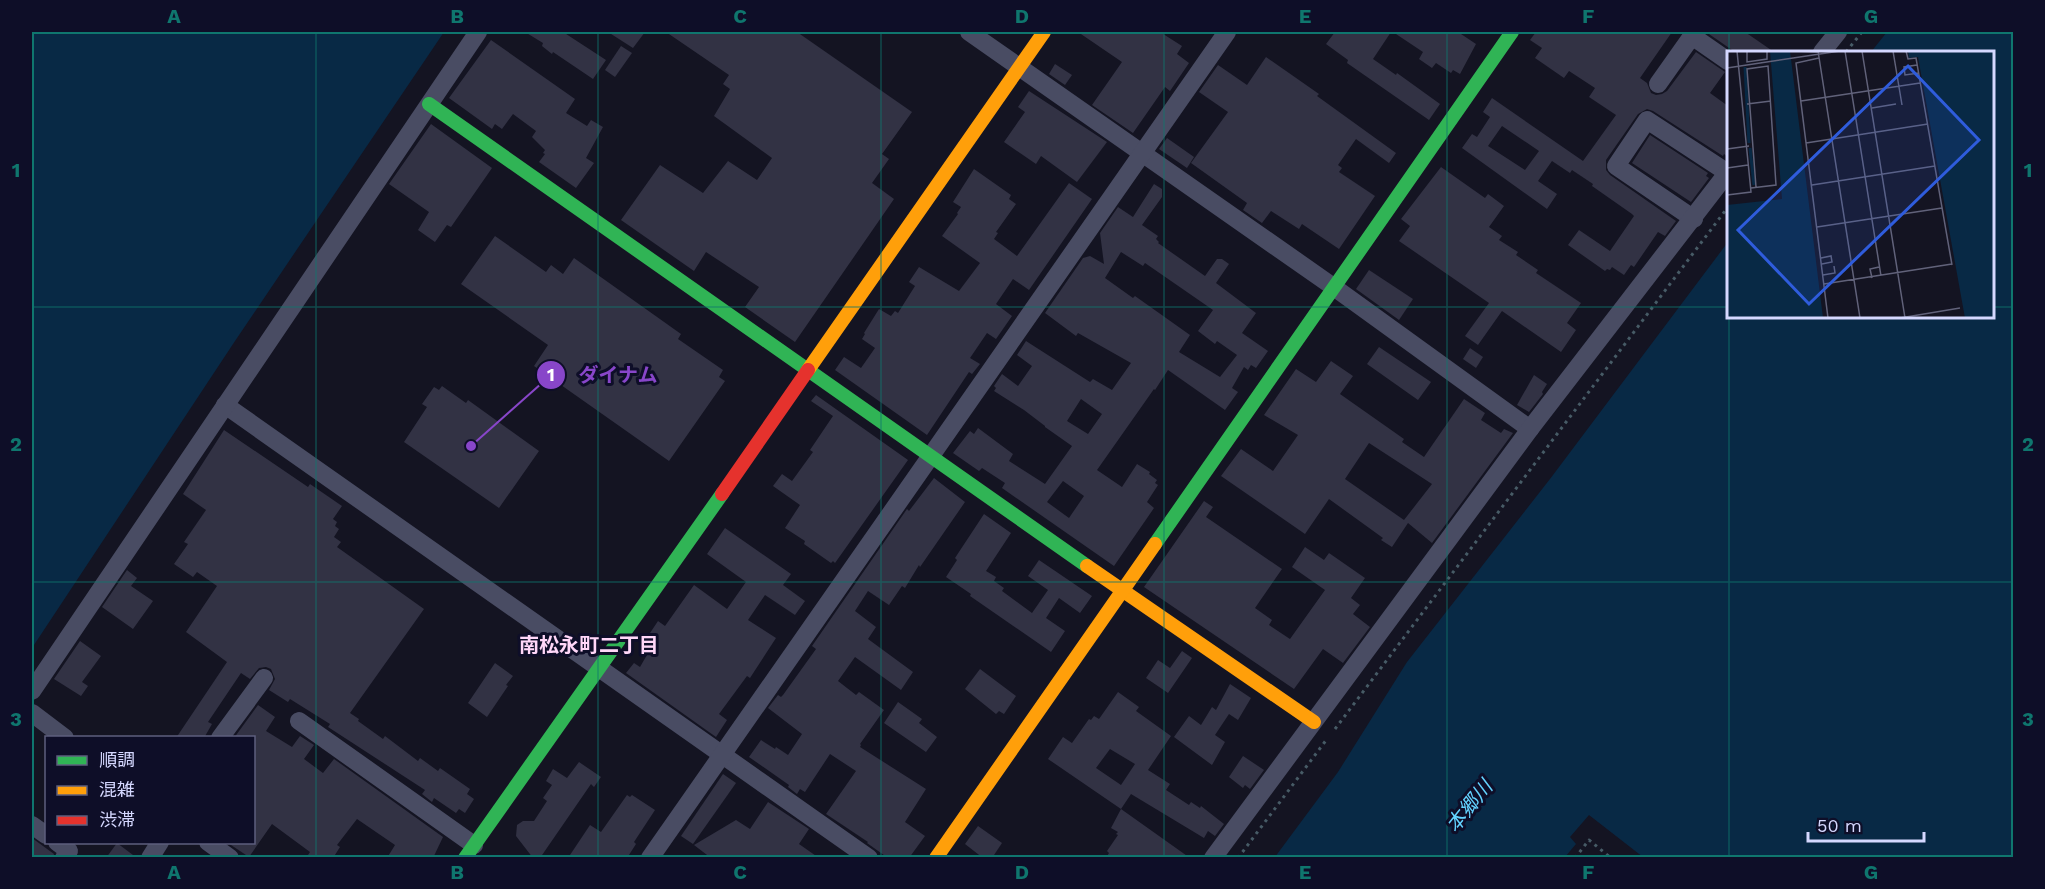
<svg xmlns="http://www.w3.org/2000/svg" width="2045" height="889" viewBox="0 0 2045 889" font-family="'Work Sans','Noto Sans JP',sans-serif">
  <style>
    .water { fill: #082945 }
    .building { fill: #323244; fill-rule: evenodd }
    .lines { fill: none; stroke-linecap: round; stroke-linejoin: round }
    .path { stroke: #475b66; stroke-width: 3; stroke-dasharray: 3 4.5; stroke-linecap: butt }
    .street { stroke: #494c63; stroke-width: 18 }
    .fast { stroke: #30b455; stroke-width: 14 }
    .slow { stroke: #ff9f0a; stroke-width: 14 }
    .jam { stroke: #e5322d; stroke-width: 14 }
    .grid { fill: none; stroke: #0f766e; stroke-width: 1.5; stroke-opacity: 0.55 }
    .labels { text-anchor: middle; dominant-baseline: central; stroke-width: 6; stroke-linejoin: round; paint-order: stroke }
    .neighbourhood-label { font-size: 20px; font-weight: bold; fill: #ffd7f8; stroke: #0e0e28 }
    .water-label { font-size: 20px; font-style: italic; fill: #63d3ff; stroke: #0e0e28 }
    .inset-river { fill: none; stroke: #082945; stroke-width: 3 }
    .inset-road { fill: none; stroke: #61627a; stroke-width: 1.5 }
    .view { fill: #2f5cdc; fill-opacity: 0.15; stroke: #2f5cdc; stroke-width: 3 }
    .inset-edge { fill: none; stroke: #d5d8ff; stroke-width: 3 }
    .leader { fill: none; stroke: #8846c9; stroke-width: 2 }
    .callout-dot { fill: #8846c9; stroke: #0e0e28; stroke-width: 2 }
    .mark-label { font-size: 18px; text-anchor: middle; font-weight: bold; fill: #fff }
    .callout-label { font-size: 20px; text-anchor: middle; font-weight: bold; fill: #8846c9; stroke: #0e0e28; stroke-width: 6; stroke-linejoin: round; paint-order: stroke }
    .neatline { fill: none; stroke: #0f766e; stroke-width: 2 }
    .grid-label { font-size: 20px; text-anchor: middle; font-weight: bold; fill: #0f766e }
  </style>
  <rect width="100%" height="100%" fill="#141422"/>
  <!-- water -->
  <g class="water">
    <polygon points="32,32 444,32 235,341 32,648"/>
    <polygon points="1887,32 2013,32 2013,857 1643,857 1589,815 1570,837 1576,844 1565,857 1275,857 1338,772 1407,662 1550,479 1728,242 1728,316 1992,316 1992,52 1871,52"/>
  </g>
  <!-- building -->
  <g class="building">
    <polygon points="525,32 563,32 606,60 593,79 553,52 552,54 542,46 543,43"/>
    <polygon points="608,32 645,32 633,48"/>
    <polygon points="666,32 797,32 912,112 882,154 889,159 872,183 894,199 795,342 745,307 759,287 706,252 694,271 621,220 660,165 703,193 728,161 757,180 772,158 714,116 730,89 723,84 729,75"/>
    <polygon points="1078,32 1160,32 1182,46 1177,54 1189,63 1170,91 1165,87 1133,133 1092,105 1122,62"/>
    <polygon points="1335,32 1391,32 1373,59 1396,75 1397,73 1440,104 1429,120 1347,63 1348,60 1326,44"/>
    <polygon points="1393,32 1458,32 1476,44 1460,74 1453,70 1451,73 1436,63 1432,68 1419,59 1423,52"/>
    <path d="M 1536,32 L 1672,32 L 1640,78 L 1647,83 L 1651,93 L 1656,95 L 1662,94 L 1667,91 L 1696,52 L 1725,72 L 1710,93 L 1728,106 L 1728,157 L 1724,154 L 1723,156 L 1653,111 L 1647,109 L 1638,114 L 1606,160 L 1606,170 L 1610,175 L 1676,221 L 1665,236 L 1658,232 L 1634,267 L 1631,265 L 1624,275 L 1612,267 L 1610,270 L 1607,269 L 1605,271 L 1568,245 L 1579,230 L 1610,251 L 1634,216 L 1632,214 L 1592,186 L 1593,184 L 1572,170 L 1570,173 L 1552,161 L 1538,181 L 1557,194 L 1547,209 L 1462,148 L 1472,134 L 1477,137 L 1490,117 L 1483,112 L 1492,98 L 1583,161 L 1616,115 L 1589,97 L 1595,88 L 1569,71 L 1564,78 L 1535,58 L 1542,48 L 1530,40 ZM 1502,126 L 1539,151 L 1525,170 L 1488,146 Z"/>
    <polygon points="1711,32 1745,32 1774,52 1735,52 1709,34"/>
    <polygon points="491,40 575,99 566,113 587,126 591,120 603,127 586,158 594,163 576,188 539,162 545,154 543,153 545,150 532,137 536,131 513,114 502,129 495,124 492,129 449,98"/>
    <polygon points="621,46 632,53 615,77 605,70"/>
    <polygon points="1266,57 1319,94 1317,96 1396,153 1389,163 1356,139 1338,165 1342,168 1339,172 1375,196 1339,249 1302,224 1299,229 1271,211 1262,223 1243,210 1247,203 1191,163 1228,112 1199,92 1218,65 1247,85"/>
    <polygon points="1055,64 1072,75 1065,85 1049,74"/>
    <polygon points="1029,91 1107,142 1077,182 1041,156 1036,164 1004,142 1025,112 1018,107"/>
    <polygon points="431,124 492,168 451,227 447,225 435,242 418,230 429,212 389,184"/>
    <polygon points="1650,135 1708,173 1706,176 1709,178 1691,202 1632,163"/>
    <polygon points="1167,138 1194,157 1187,168 1159,149"/>
    <polygon points="1441,167 1485,198 1488,194 1504,206 1489,227 1502,236 1499,240 1518,252 1516,255 1538,270 1536,273 1581,303 1567,323 1576,330 1561,352 1502,311 1478,345 1465,336 1489,303 1399,241 1410,226 1401,219"/>
    <polygon points="974,169 1011,195 1009,199 1016,204 996,232 998,233 994,239 1017,256 1069,183 1092,199 1029,290 1013,279 996,304 1012,316 996,339 987,333 970,358 980,364 972,374 969,372 927,435 835,370 844,357 861,368 875,348 862,339 865,334 864,333 879,309 891,316 895,311 898,313 915,286 909,282 919,267 959,291 980,263 942,236 958,214 957,213 961,207 953,202"/>
    <path d="M 1154,184 L 1162,189 L 1162,197 L 1142,225 L 1158,236 L 1156,239 L 1159,242 L 1158,243 L 1205,276 L 1217,259 L 1222,259 L 1229,264 L 1216,283 L 1256,313 L 1242,333 L 1268,351 L 1256,368 L 1251,365 L 1248,370 L 1244,367 L 1232,388 L 1238,392 L 1225,410 L 1168,370 L 1155,390 L 1154,389 L 1097,470 L 1122,487 L 1137,464 L 1150,472 L 1149,474 L 1157,480 L 1155,483 L 1158,485 L 1147,502 L 1154,508 L 1114,566 L 1002,488 L 1005,483 L 982,468 L 979,471 L 953,453 L 970,431 L 974,434 L 978,428 L 1013,454 L 1009,461 L 1045,484 L 1072,446 L 1045,427 L 1045,426 L 1024,410 L 994,391 L 996,388 L 994,386 L 1002,374 L 1018,386 L 1032,366 L 1017,355 L 1026,341 L 1090,382 L 1093,379 L 1112,390 L 1131,363 L 1078,333 L 1076,336 L 1045,313 L 1083,258 L 1090,256 L 1104,264 L 1100,233 L 1118,207 L 1133,217 ZM 1121,252 L 1143,266 L 1145,263 L 1213,310 L 1198,331 L 1215,344 L 1217,341 L 1237,355 L 1220,377 L 1179,352 L 1190,335 L 1135,296 L 1133,298 L 1105,278 ZM 1081,399 L 1102,414 L 1088,434 L 1067,421 ZM 1063,481 L 1084,496 L 1069,518 L 1047,502 Z"/>
    <polygon points="495,236 546,272 551,265 563,274 574,258 681,334 678,339 723,370 719,377 725,381 669,461 534,366 548,345 461,284"/>
    <polygon points="1369,270 1413,299 1399,320 1356,289"/>
    <polygon points="1379,347 1431,382 1418,400 1367,364"/>
    <polygon points="1470,348 1483,357 1476,368 1463,359"/>
    <path d="M 1331,361 L 1353,376 L 1340,394 L 1404,439 L 1402,442 L 1424,457 L 1464,399 L 1485,413 L 1481,420 L 1501,433 L 1504,429 L 1513,433 L 1432,543 L 1408,523 L 1392,547 L 1381,540 L 1383,538 L 1329,499 L 1305,534 L 1221,476 L 1241,449 L 1273,471 L 1298,435 L 1264,415 L 1296,369 L 1316,382 ZM 1369,443 L 1432,484 L 1404,520 L 1345,479 Z"/>
    <polygon points="1534,375 1547,384 1542,392 1543,394 1529,412 1517,405"/>
    <polygon points="442,386 466,403 468,400 539,451 499,508 404,442 427,407 422,404 434,387 439,390"/>
    <polygon points="816,395 908,460 835,563 833,561 831,563 804,544 805,541 785,528 800,505 773,486 782,474 792,481 813,452 810,450 833,416 811,401"/>
    <polygon points="224,430 308,487 310,484 342,506 333,519 337,522 335,526 339,529 334,537 341,542 337,547 424,609 350,713 359,719 358,721 383,739 385,736 418,761 420,758 438,771 440,768 470,789 467,794 474,799 465,813 459,809 456,813 434,798 432,802 422,794 425,790 328,727 330,724 290,699 288,702 269,690 275,679 271,669 266,667 259,668 250,679 241,673 208,722 212,724 204,738 176,738 227,662 186,632 217,586 197,572 193,577 174,564 188,544 184,542 206,510 183,494"/>
    <polygon points="934,478 965,502 920,567 919,565 905,588 902,586 889,605 868,591 855,611 876,627 868,639 913,672 901,690 855,657 838,681 856,695 859,692 884,710 860,744 861,745 860,747 926,789 905,822 925,836 909,858 888,858 867,843 868,842 826,814 856,771 830,754 805,792 800,789 797,794 788,787 789,785 749,757 761,740 775,749 776,747 788,755 802,734 768,708 778,695 781,697 783,695 816,649 812,646 907,509 909,511"/>
    <polygon points="1204,501 1213,507 1206,517 1282,569 1255,608 1272,620 1269,625 1290,639 1325,590 1292,567 1305,547 1324,560 1329,553 1365,578 1351,598 1360,605 1353,614 1370,627 1343,663 1323,649 1294,689 1144,587"/>
    <polygon points="984,514 1011,533 986,571 996,577 994,581 1004,588 1002,591 1032,613 1048,590 1028,576 1039,560 1092,596 1080,613 1059,598 1046,618 1065,631 1051,652 970,596 971,594 946,577 957,560 955,558"/>
    <polygon points="725,528 791,574 783,585 805,601 795,615 765,595 748,620 776,638 750,678 747,676 719,714 727,720 716,737 626,673 634,663 640,667 655,641 648,636 658,621 665,626 694,585 727,609 746,582 707,554"/>
    <polygon points="127,570 137,578 131,586 153,601 133,629 102,607"/>
    <polygon points="80,641 101,656 82,682 88,686 81,696 54,679"/>
    <polygon points="1182,651 1192,658 1168,693 1146,678 1158,660 1170,668"/>
    <polygon points="495,663 513,676 506,685 508,686 487,717 468,703"/>
    <polygon points="980,669 1016,696 1004,714 999,711 996,714 965,689"/>
    <polygon points="1230,684 1251,698 1238,720 1229,714 1215,735 1225,742 1212,765 1174,737 1189,716 1201,725 1212,707 1216,710"/>
    <path d="M 1118,692 L 1139,707 L 1136,711 L 1171,736 L 1148,770 L 1170,784 L 1166,790 L 1189,805 L 1191,802 L 1200,808 L 1201,806 L 1224,824 L 1215,836 L 1208,831 L 1204,838 L 1131,794 L 1121,809 L 1190,858 L 1106,858 L 1109,853 L 1107,851 L 1118,835 L 1116,834 L 1118,832 L 1111,828 L 1121,809 L 1048,759 L 1063,737 L 1072,743 L 1089,719 L 1091,720 L 1094,716 L 1099,719 ZM 1110,749 L 1135,764 L 1121,785 L 1096,768 Z"/>
    <polygon points="898,702 922,719 919,723 937,737 926,752 884,723"/>
    <polygon points="258,705 275,717 266,731 292,747 300,736 314,745 304,759 323,773 334,759 443,837 433,858 387,858 395,845 357,819 337,845 340,847 333,858 306,858 310,852 272,824 249,857 228,843 254,843 254,738 234,738"/>
    <polygon points="1243,756 1264,770 1250,789 1245,785 1243,788 1229,777"/>
    <polygon points="579,762 601,777 594,787 591,784 540,858 533,858 516,836 517,825 523,821 534,821 547,801 543,798 552,785 546,781 553,769 567,778"/>
    <polygon points="723,774 736,783 693,844 681,836"/>
    <polygon points="627,795 630,797 632,795 655,810 634,842 636,844 627,858 568,858 590,825 601,832"/>
    <polygon points="768,802 809,829 799,844 819,858 711,858 694,845 736,820 750,829"/>
    <polygon points="978,826 1002,843 992,858 983,858 965,844"/>
    <polygon points="32,838 54,854 53,858 32,858"/>
    <polygon points="117,843 137,858 106,858"/>
  </g>
  <g class="lines">
    <!-- path -->
    <g class="path">
      <polyline points="1846,52 1862,32"/>
      <polyline points="1335,729 1728,207"/>
      <polyline points="1238,858 1327,739"/>
      <polyline points="1575,858 1589,840 1611,858"/>
    </g>
    <!-- street -->
    <g class="street">
      <polyline points="969,32 1335,288 1530,429"/>
      <polyline points="1822,52 1838,32"/>
      <polyline points="1658,84 1692,36 1728,61"/>
      <polyline points="1694,219 1616,166 1647,120 1728,173"/>
      <polyline points="225,405 869,858"/>
      <polyline points="32,691 478,32"/>
      <polyline points="32,713 65,738"/>
      <polyline points="299,721 474,845"/>
      <polyline points="220,738 264,678"/>
      <polyline points="32,825 46,835"/>
      <polyline points="57,842 69,851 64,858"/>
      <polyline points="208,842 230,858"/>
      <polyline points="150,858 160,842"/>
      <polyline points="650,858 1227,32"/>
      <polyline points="1213,858 1530,429 1728,172"/>
    </g>
    <!-- fast -->
    <g class="fast">
      <polyline points="429,104 1087,566"/>
      <polyline points="1155,544 1512,32"/>
      <polyline points="465,858 722,494"/>
    </g>
    <!-- slow -->
    <g class="slow">
      <polyline points="808,370 1044,32"/>
      <polyline points="1087,566 1314,722"/>
      <polyline points="936,858 1155,544"/>
    </g>
    <!-- jam -->
    <polyline class="jam" points="722,494 808,370"/>
  </g>
  <!-- grid -->
  <path class="grid" d="M 316,32 L 316,858M 598,32 L 598,858M 881,32 L 881,858M 1164,32 L 1164,858M 1447,32 L 1447,858M 1729,32 L 1729,52M 32,307 L 1728,307M 1992,307 L 2014,307M 1729,316 L 1729,858M 32,582 L 2014,582"/>
  <g class="labels">
    <!-- neighbourhood labels -->
    <g class="neighbourhood-label">
      <text x="589" y="645">南松永町二丁目</text>
    </g>
    <!-- water labels -->
    <g class="water-label">
      <text transform="translate(1469 806) rotate(-51)">本郷川</text>
    </g>
  </g>
  <!-- overview -->
  <g transform="translate(1727 51)">
    <rect width="267" height="267" fill="#141422"/>
    <path d="M 43,0 L 63,0 L 96,267 L 0,267 L 0,154 L 55,148 ZM 181,0 L 267,0 L 267,267 L 238,267 L 191,6 L 182,7 Z" fill="#082945"/>
    <path class="inset-river" d="M 18,16 L 22,92M 23,97 L 27,134"/>
    <path class="inset-road" d="M 20,0 L 20,11 L 40,8 L 40,0M 68,0 L 91,1M 91,0 L 133,267M 118,0 L 154,225M 135,0 L 178,267M 166,0 L 175,54M 179,0 L 181,8 L 189,7 L 225,214M 92,7 L 69,12 L 101,267M 190,14 L 177,16 L 178,24 L 192,22M 0,17 L 113,0M 74,50 L 193,32M 20,53 L 44,50M 145,57 L 169,53M 79,92 L 201,73M 0,98 L 22,95M 0,117 L 21,114M 85,134 L 208,115M 24,137 L 49,134 L 41,15 L 20,18 L 29,136M 0,144 L 24,141 L 10,0M 90,176 L 215,157M 94,207 L 104,205 L 105,211 L 95,213M 96,224 L 108,222 L 107,215M 145,227 L 143,218 L 152,216M 97,233 L 225,213M 173,267 L 233,257"/>
    <path class="view" d="M 181,15 L 252,89 L 82,253 L 11,179 Z"/>
    <rect width="267" height="267" class="inset-edge"/>
  </g>
  <!-- callouts -->
  <path class="leader" d="M471 446L551 375"/>
  <g class="callout-dot">
    <circle cx="471" cy="446" r="6"/>
    <circle cx="551" cy="375" r="15"/>
  </g>
  <g class="mark-label">
    <text x="551" y="381">1</text>
  </g>
  <g class="callout-label">
    <text x="618" y="382">ダイナム</text>
  </g>
  <!-- border -->
  <rect width="2045" height="889" fill="none" stroke="#0e0e28" stroke-width="66"/>
  <!-- legend -->
  <rect x="45" y="736" width="210" height="108" fill="#0e0e28" stroke="#5e5f7e" stroke-width="1.5"/>
  <rect x="57" y="756" width="30" height="9" fill="#30b455" stroke="#5e5f7e" stroke-width="1.5"/>
  <text x="99" y="766" font-size="18" fill="#d5d8ff">順調</text>
  <rect x="57" y="786" width="30" height="9" fill="#ff9f0a" stroke="#5e5f7e" stroke-width="1.5"/>
  <text x="99" y="796" font-size="18" fill="#d5d8ff">混雑</text>
  <rect x="57" y="816" width="30" height="9" fill="#e5322d" stroke="#5e5f7e" stroke-width="1.5"/>
  <text x="99" y="826" font-size="18" fill="#d5d8ff">渋滞</text>
  <!-- scale -->
  <path d="M1808 832v9h116v-9" fill="none" stroke="#d5d8ff" stroke-width="3"/>
  <text x="1817" y="832" font-size="18" fill="#d5d8ff" stroke="#0e0e28" stroke-width="4.5" paint-order="stroke">50 m</text>
  <rect x="33" y="33" width="1979" height="823" class="neatline"/>
  <g class="grid-label">
    <text x="174" y="23">A</text>
    <text x="457" y="23">B</text>
    <text x="740" y="23">C</text>
    <text x="1022" y="23">D</text>
    <text x="1305" y="23">E</text>
    <text x="1588" y="23">F</text>
    <text x="1871" y="23">G</text>
    <text x="16" y="177">1</text>
    <text x="2028" y="177">1</text>
    <text x="16" y="451">2</text>
    <text x="2028" y="451">2</text>
    <text x="16" y="726">3</text>
    <text x="2028" y="726">3</text>
    <text x="174" y="879">A</text>
    <text x="457" y="879">B</text>
    <text x="740" y="879">C</text>
    <text x="1022" y="879">D</text>
    <text x="1305" y="879">E</text>
    <text x="1588" y="879">F</text>
    <text x="1871" y="879">G</text>
  </g>
</svg>
